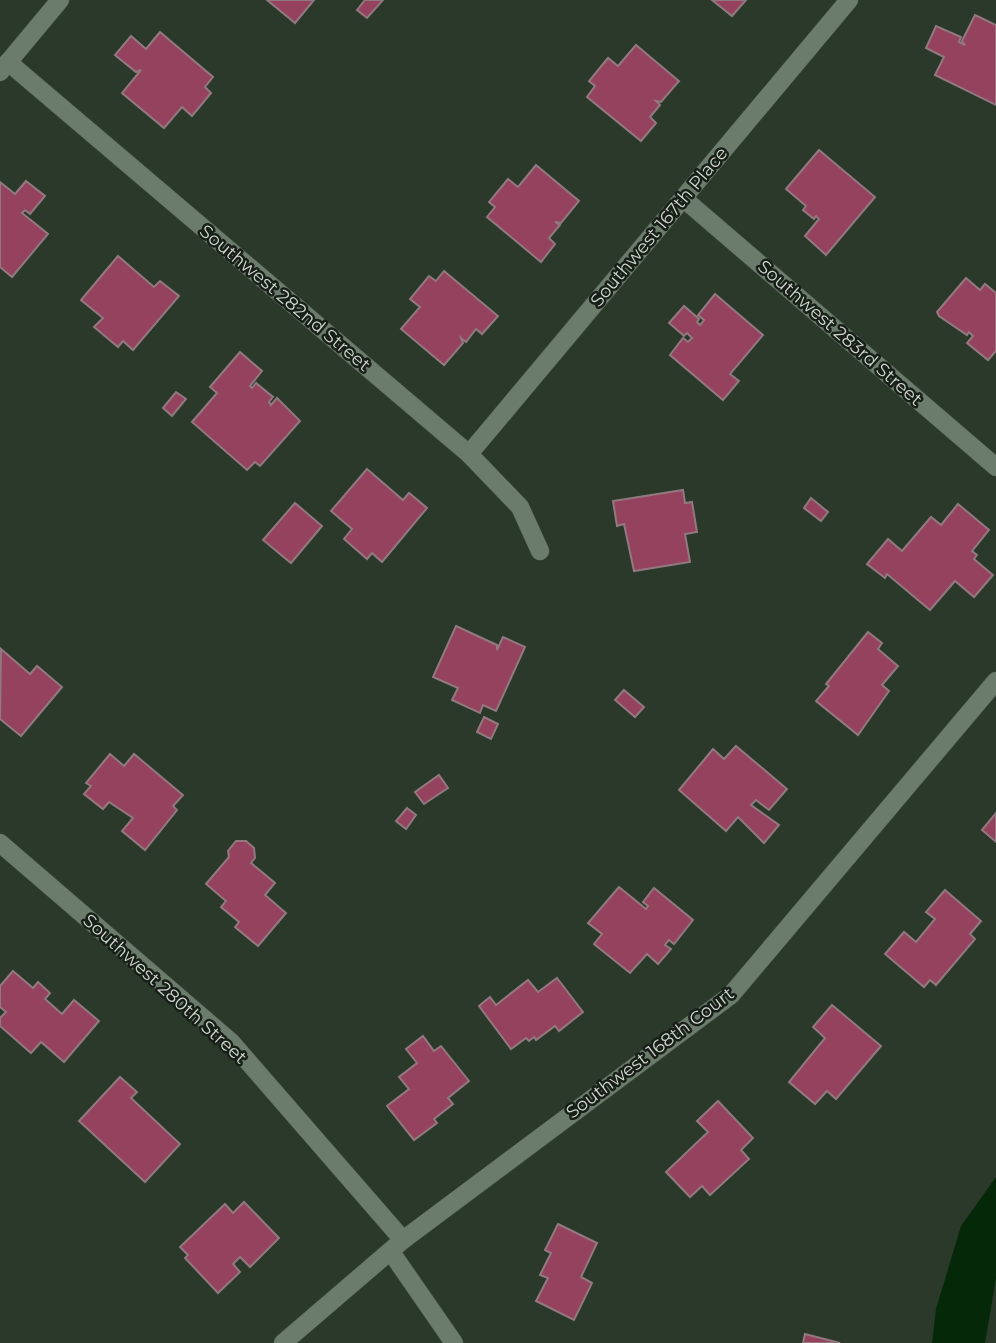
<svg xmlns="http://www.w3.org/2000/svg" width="996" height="1343" viewBox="0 0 996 1343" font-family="Montserrat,sans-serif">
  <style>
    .water { fill: #042808 }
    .building { fill: #95425f; stroke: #91797f; stroke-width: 2 }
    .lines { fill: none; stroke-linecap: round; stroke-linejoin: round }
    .street-casing { stroke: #475447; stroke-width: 19 }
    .secondary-casing { stroke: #475447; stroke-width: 19 }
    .street { stroke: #6c7c6c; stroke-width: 18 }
    .secondary { stroke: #6c7c6c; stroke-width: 18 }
    .labels { text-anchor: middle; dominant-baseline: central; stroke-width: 5; stroke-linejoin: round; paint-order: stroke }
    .street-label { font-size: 18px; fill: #ced7ce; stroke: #181f18 }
  </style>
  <rect width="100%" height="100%" fill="#2b392b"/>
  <!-- water -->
  <polygon class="water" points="996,1177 996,1278 985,1343 932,1343 936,1309 961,1226"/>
  <!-- building -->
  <g class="building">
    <polygon points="267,0 314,0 295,23"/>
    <polygon points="365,0 383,0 367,18 357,10"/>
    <polygon points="712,0 746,0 732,16"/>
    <polygon points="975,15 996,25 996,105 935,75 944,57 926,48 936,26 961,37 959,42 965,45 962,41"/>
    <polygon points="160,32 213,77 205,87 211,93 192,116 182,107 164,128 122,93 141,70 136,72 115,55 131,36 146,49"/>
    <polygon points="636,45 679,81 661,102 656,101 660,105 650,117 656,123 641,141 587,97 595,86 589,81 608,58 618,66"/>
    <polygon points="819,150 875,197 826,255 805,236 819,219 816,216 814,219 803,210 806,206 786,189"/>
    <polygon points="536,165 579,201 561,223 555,222 560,225 549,238 555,244 541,262 487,217 495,207 489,202 508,179 518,187"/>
    <polygon points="26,181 45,196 30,214 25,210 22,213 48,234 12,277 0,267 0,182 15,194"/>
    <polygon points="118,256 154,287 160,281 179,296 133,350 123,341 118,347 94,327 103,318 81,300"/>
    <polygon points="444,271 498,316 482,334 476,329 466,342 461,338 463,343 444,365 401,329 420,307 410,299 429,276 436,281"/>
    <polygon points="966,278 980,290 985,284 996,293 996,351 988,360 967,343 973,336 969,332 967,335 939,316 937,312"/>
    <polygon points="715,294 763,335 730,374 739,381 723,400 670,355 683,338 688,342 692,338 687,333 684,336 669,323 684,306 699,319 697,322 700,325 704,320 698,315"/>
    <polygon points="240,352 262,371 250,386 252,388 256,383 273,397 269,402 271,405 277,398 300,421 260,466 255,462 247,470 192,422 217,393 210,387"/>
    <polygon points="176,392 186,399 172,416 163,408"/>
    <polygon points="367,469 403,500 409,493 427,508 382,562 372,553 367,559 344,539 352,529 331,511"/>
    <polygon points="683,490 685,503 692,502 697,532 685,534 690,562 634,571 624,524 617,526 613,501"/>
    <polygon points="811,498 828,512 821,521 804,508"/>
    <polygon points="295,503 322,526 291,563 263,540"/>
    <polygon points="958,504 989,530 972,551 977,555 974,559 993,575 974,597 955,581 930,610 887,574 885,578 867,564 888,539 902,551 931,517 941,525"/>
    <polygon points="456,626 497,645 497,650 503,637 525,647 496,711 483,705 480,713 452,700 458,688 433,677"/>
    <polygon points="868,632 882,643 878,649 898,666 882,685 889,691 858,735 816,701 829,686 826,684"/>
    <polygon points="1,649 30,674 37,666 62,687 21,736 0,719"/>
    <polygon points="624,690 644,707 635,717 615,700"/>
    <polygon points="484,717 498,724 491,739 477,732"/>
    <polygon points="736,746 787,789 769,810 756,800 751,805 779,825 764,843 738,817 726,831 679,790 713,749 724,759"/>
    <polygon points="110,754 124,766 134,754 183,795 173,806 177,810 145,850 122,831 133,818 109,802 103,809 84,794 91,786 86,783"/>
    <polygon points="439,775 448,788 424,804 415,792"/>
    <polygon points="407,808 416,815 406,829 396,821"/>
    <polygon points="996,813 996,842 982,830"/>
    <polygon points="236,841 246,841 254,848 255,858 251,863 275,883 265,895 286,913 258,946 235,927 239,922 221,907 226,901 206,884 229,857 228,851"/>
    <polygon points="619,887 646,909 648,906 643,902 654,888 693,920 674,944 669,940 665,945 671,949 658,964 647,954 630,973 594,944 602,934 588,923"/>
    <polygon points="945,890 981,921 970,934 975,939 936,985 930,980 924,987 885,954 904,932 916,942 935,919 926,912"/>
    <polygon points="13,971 33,988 38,982 50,993 45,999 62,1014 74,1000 99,1021 64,1062 41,1042 31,1053 0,1026 0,1018 6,1012 0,1007 0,986"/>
    <polygon points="557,978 583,1012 559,1031 555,1026 536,1040 534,1037 529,1041 526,1038 511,1049 479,1006 490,997 496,1005 528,980 538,992"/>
    <polygon points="832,1005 881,1046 836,1099 827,1091 815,1104 789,1082 825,1038 813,1027"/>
    <polygon points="423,1036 434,1051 441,1046 469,1081 448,1098 453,1104 434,1119 437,1123 414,1140 387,1106 409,1089 399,1077 417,1063 406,1049"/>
    <polygon points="120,1077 137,1092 131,1098 180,1144 145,1182 79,1121"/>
    <polygon points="718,1101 753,1138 741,1150 749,1159 710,1195 702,1186 690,1197 666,1172 708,1132 697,1121"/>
    <polygon points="244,1202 279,1238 250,1267 240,1257 233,1264 240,1272 218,1293 185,1258 188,1255 180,1247 225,1204 233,1213"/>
    <polygon points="558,1224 597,1243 581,1277 592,1283 574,1320 536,1301 548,1278 540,1275 551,1253 545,1250"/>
    <polygon points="805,1334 840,1343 803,1343"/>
  </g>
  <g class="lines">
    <!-- street casing -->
    <g class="street-casing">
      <g id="street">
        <polyline points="8,62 469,454 520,507 540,551"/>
        <polyline points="684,199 996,467"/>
        <polyline points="469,454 849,0"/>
        <polyline points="0,843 231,1042 403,1240"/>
        <polyline points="391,1252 454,1343"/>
        <polyline points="283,1343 403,1240 731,995 996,681"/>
      </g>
    </g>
    <!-- secondary casing -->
    <g class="secondary-casing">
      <polyline id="secondary" points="0,72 60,0"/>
    </g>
    <!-- street -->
    <use href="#street" class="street"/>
    <!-- secondary -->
    <use href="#secondary" class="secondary"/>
  </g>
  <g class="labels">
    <!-- street labels -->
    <g class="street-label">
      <text transform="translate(659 227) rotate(-50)">Southwest 167th Place</text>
      <text transform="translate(285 298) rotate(40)">Southwest 282nd Street</text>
      <text transform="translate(840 333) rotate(41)">Southwest 283rd Street</text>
      <text transform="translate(165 989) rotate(42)">Southwest 280th Street</text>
      <text transform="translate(650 1053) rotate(-37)">Southwest 168th Court</text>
    </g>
  </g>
</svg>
